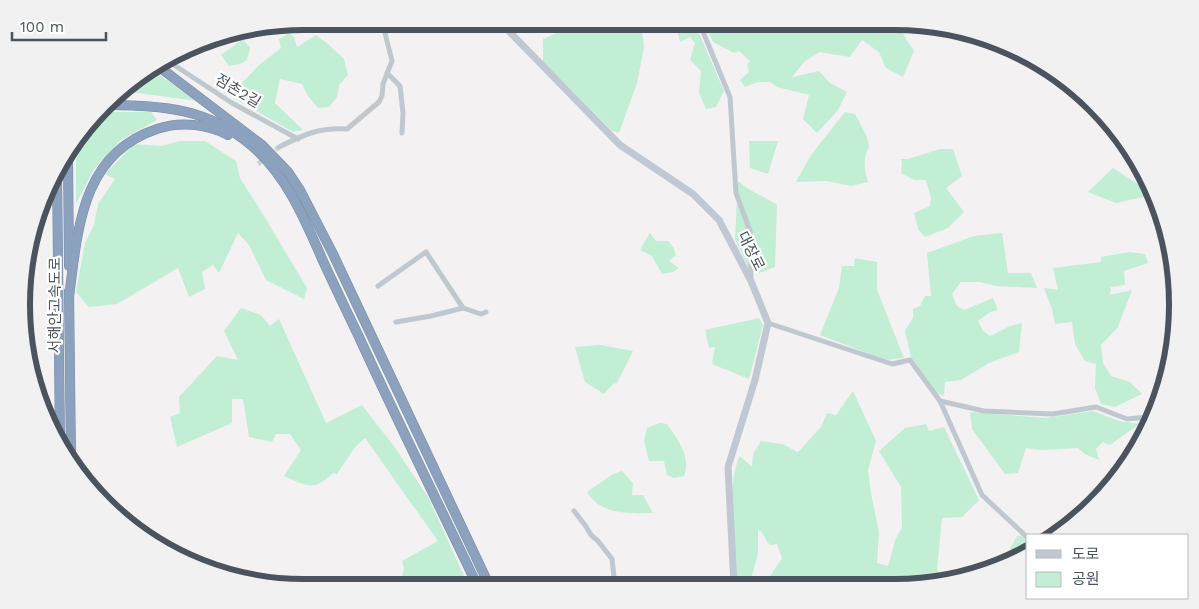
<svg xmlns="http://www.w3.org/2000/svg" width="1199" height="609" viewBox="0 0 1199 609" font-family="'Work Sans','Noto Sans KR',sans-serif">
  <style>
    .green { fill: #c2eed6 }
    .lines { fill: none; stroke-linecap: round; stroke-linejoin: round }
    .street-tunnel { stroke: #d1d1d4; stroke-width: 5; stroke-dasharray: 5 2.5; stroke-linecap: butt }
    .highway-casing { stroke: #768ca9; stroke-width: 10 }
    .street { stroke: #c0c8cf; stroke-width: 5 }
    .secondary { stroke: #c0c8d4; stroke-width: 7 }
    .highway { stroke: #8ba1bd; stroke-width: 9 }
    .labels { text-anchor: middle; dominant-baseline: central; stroke-width: 4.5; stroke-linejoin: round; paint-order: stroke }
    .street-label { font-size: 15px; fill: #4a535e; stroke: #fff }
    .rim { fill: none; stroke: #4a535e; stroke-width: 6 }
  </style>
  <rect width="100%" height="100%" fill="#f3f1f1"/>
  <!-- green -->
  <g class="green">
    <polygon points="581,22 641,22 644,48 637,83 619,133 611,130 543,61 543,39"/>
    <polygon points="675,22 694,22 724,91 716,107 706,109 699,93 701,71 690,60 695,43 690,37 680,42"/>
    <polygon points="703,22 874,22 898,26 914,51 903,77 886,68 879,52 862,40 850,57 819,52 804,62 792,77 819,71 830,83 847,92 838,110 817,133 803,119 809,95 777,87 770,82 758,82 745,87 740,80 749,72 747,65 750,61 739,51 734,53 713,42"/>
    <polygon points="289,33 294,37 297,47 316,35 328,44 344,59 348,75 339,85 337,97 329,107 318,108 308,96 302,84 280,79 275,103 303,130 293,132 215,87 240,85 259,65 281,48 279,39"/>
    <path d="M 243,39 L 250,48 C 247,64 245,63 229,66 L 221,55 Z"/>
    <polygon points="148,71 158,74 198,101 138,93 121,93 132,80"/>
    <polygon points="104,112 151,112 157,120 121,140 94,169 76,204 76,144"/>
    <path d="M 845,112 L 855,114 L 867,137 L 869,148 C 862,157 865,172 868,182 L 851,186 L 827,181 L 796,182 L 811,155 Z"/>
    <polygon points="179,141 205,141 236,161 240,178 261,211 307,288 304,299 266,280 249,245 238,233 219,273 213,265 202,272 205,289 189,297 178,268 117,304 89,307 76,292 85,243 94,225 98,204 115,179 105,174 134,144 162,146"/>
    <polygon points="749,141 778,141 768,174 750,168"/>
    <polygon points="940,149 953,149 962,176 946,188 964,212 948,228 925,237 918,229 914,213 930,206 931,198 926,180 914,180 901,173 902,163 901,159 908,159"/>
    <polygon points="1113,168 1151,193 1152,195 1116,203 1088,192"/>
    <path d="M 738,181 C 750,192 764,196 777,205 L 775,267 L 759,273 L 748,267 L 735,239 Z"/>
    <polygon points="650,233 656,241 668,241 673,247 676,255 669,261 679,268 673,272 662,274 652,256 640,250"/>
    <polygon points="1002,233 1008,273 1031,273 1037,288 996,286 980,282 961,282 952,294 957,306 964,310 993,298 998,310 990,312 978,321 983,331 990,336 1010,326 1022,323 1019,352 989,363 961,380 945,382 944,396 936,393 911,357 905,331 913,318 913,309 920,306 925,296 931,296 927,253 974,236"/>
    <polygon points="1129,252 1145,254 1148,263 1124,271 1125,285 1111,287 1110,295 1132,290 1118,327 1101,345 1103,363 1111,376 1130,382 1142,394 1115,407 1101,404 1095,388 1096,364 1085,361 1075,344 1072,322 1055,324 1052,309 1044,288 1058,290 1053,268 1101,262 1101,257"/>
    <polygon points="855,258 877,262 877,290 904,358 885,360 820,335 839,288 842,266 854,266"/>
    <path d="M 241,308 L 261,315 L 270,326 L 279,319 L 326,423 L 362,405 L 396,449 L 428,497 L 469,587 L 398,586 L 404,569 L 402,561 L 438,541 L 365,438 L 355,447 L 337,474 L 333,473 C 313,492 307,486 284,476 L 301,450 L 290,434 L 276,434 L 272,442 L 249,437 L 243,399 L 232,399 L 232,423 L 177,447 L 170,417 L 180,413 L 179,397 L 217,356 L 238,360 L 224,331 Z"/>
    <polygon points="759,318 763,325 749,379 712,364 715,347 709,348 705,330"/>
    <polygon points="600,345 633,351 617,383 613,384 604,394 585,382 575,347"/>
    <path d="M 853,391 L 876,441 L 868,470 L 871,493 L 879,533 L 877,563 L 888,566 L 896,538 L 902,528 L 901,487 L 879,451 L 905,428 L 926,424 L 929,431 L 944,427 L 979,500 L 962,517 L 942,518 L 937,570 L 946,581 L 932,585 L 781,586 L 772,584 L 769,578 L 782,558 L 777,544 L 771,545 L 768,543 L 761,531 L 758,530 L 758,554 L 749,586 L 737,586 C 735,552 725,485 740,456 L 752,467 L 753,454 L 761,441 L 782,444 L 798,452 L 821,427 L 827,413 L 836,415 Z"/>
    <polygon points="1093,411 1119,421 1139,424 1110,445 1103,442 1096,449 1099,460 1085,454 1078,448 1041,450 1026,448 1018,473 1005,474 972,429 970,412 1046,418"/>
    <path d="M 660,423 L 667,424 C 677,438 692,459 684,476 L 674,478 L 667,475 L 664,461 L 649,461 L 644,441 L 647,428 Z"/>
    <path d="M 622,471 L 633,483 L 632,495 L 643,495 L 653,513 C 636,514 612,514 598,504 C 594,501 590,496 587,492 L 613,474 Z"/>
    <polygon points="1029,534 1031,535 1028,535 1028,552 1007,564 1006,556 1017,536"/>
  </g>
  <g class="lines">
    <!-- street-tunnel -->
    <polyline class="street-tunnel" points="258,164 279,147"/>
    <!-- highway casing -->
    <g class="highway-casing">
      <g id="highway">
        <polyline points="158,66 262,145 288,172 300,190 333,254 490,587"/>
        <path d="M 110,105 C 165,106 208,108 252,146 C 287,176 305,220 323,261 C 335,287 347,312 359,337 C 397,420 438,503 478,587"/>
        <polyline points="68,153 69,266"/>
        <polyline points="57,170 60,443"/>
        <polyline points="69,291 71,458"/>
        <path d="M 69,297 C 78,229 81,154 157,129 C 180,121 207,124 228,135"/>
      </g>
    </g>
    <!-- street -->
    <g class="street">
      <polyline points="699,22 730,97 736,193 750,231 751,280"/>
      <polyline points="168,61 232,103 298,139"/>
      <polyline points="387,73 400,86 403,113 402,133"/>
      <path d="M 279,147 C 303,135 319,127 347,129 L 379,102 L 382,96 L 383,84 L 392,61 L 382,21"/>
      <polyline points="378,286 426,252 463,308 481,314 486,312"/>
      <polyline points="396,322 431,316 463,308"/>
      <polyline points="768,323 892,364 910,360 940,401 982,495 1028,538"/>
      <polyline points="940,401 984,411 1053,414 1096,407 1127,419 1148,417 1151,422"/>
      <polyline points="574,511 585,525 591,535 598,541 612,559 615,586"/>
    </g>
    <!-- secondary -->
    <polyline class="secondary" points="499,21 620,145 693,194 719,220 751,281 768,323 755,380 728,467 734,586"/>
    <!-- highway -->
    <use href="#highway" class="highway"/>
  </g>
  <g class="labels">
    <!-- street labels -->
    <g class="street-label">
      <text transform="translate(238 91) rotate(31)">점촌2길</text>
      <text transform="translate(751 251) rotate(63)">대장로</text>
      <text transform="translate(55 305) rotate(-90)">서해안고속도로</text>
    </g>
  </g>
  <!-- crop -->
  <path d="M0 0H1199V609H0ZM304 30H895A274 274 0 0 1 1169 304V305A274 274 0 0 1 895 579H304A274 274 0 0 1 30 305V304A274 274 0 0 1 304 30Z" fill="#f1f1f2" fill-rule="evenodd"/>
  <path class="rim" d="M304 30H895A274 274 0 0 1 1169 304V305A274 274 0 0 1 895 579H304A274 274 0 0 1 30 305V304A274 274 0 0 1 304 30Z"/>
  <!-- legend -->
  <rect x="1026" y="534" width="162" height="65" fill="#ffffff" stroke="#b7babf"/>
  <rect x="1036" y="550" width="25" height="8" fill="#c0c8d4" stroke="#b7babf"/>
  <text x="1072" y="559" font-size="15" fill="#4a535e">도로</text>
  <rect x="1036" y="572" width="25" height="15" fill="#c2eed6" stroke="#b7babf"/>
  <text x="1072" y="584" font-size="15" fill="#4a535e">공원</text>
  <!-- scale -->
  <path d="M12 32v8h94v-8" fill="none" stroke="#4a535e" stroke-width="2.5"/>
  <text x="20" y="32" font-size="15" fill="#4a535e" stroke="#ffffff" stroke-width="4" paint-order="stroke">100 m</text>
</svg>
